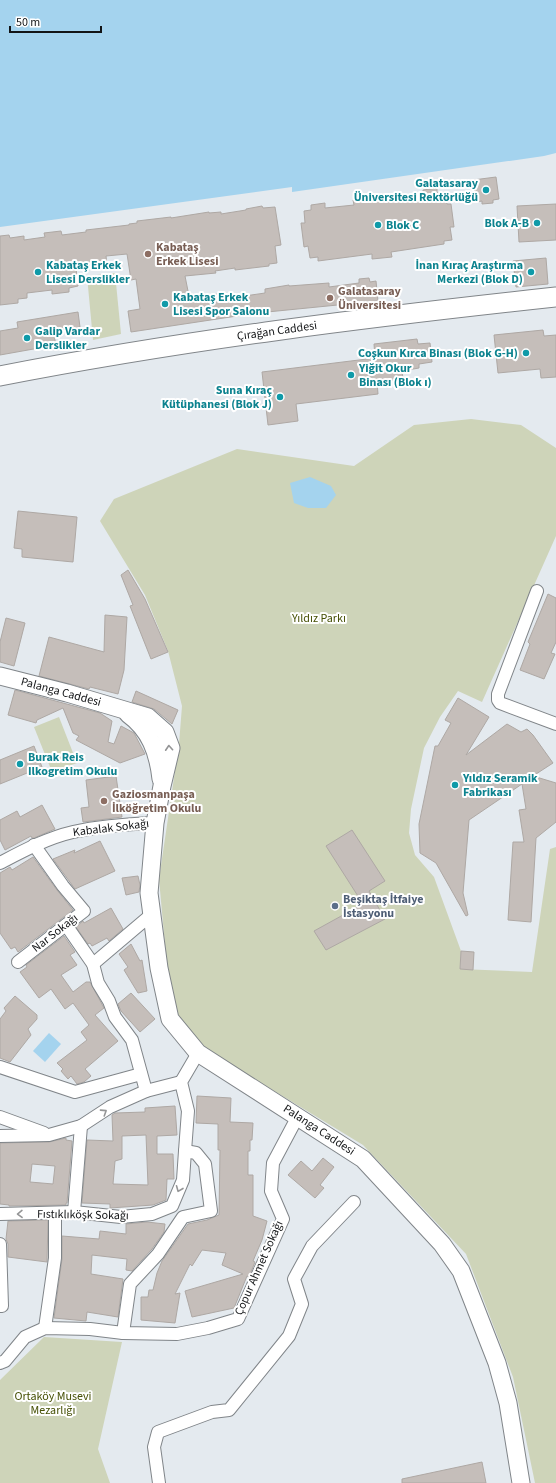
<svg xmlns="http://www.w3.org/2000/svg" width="556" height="1483" viewBox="0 0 556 1483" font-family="'Source Sans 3',sans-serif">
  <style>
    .green { fill: #ced4b9 }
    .water { fill: #a4d3ee }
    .building { fill: #c5beba; stroke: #aea8a4; fill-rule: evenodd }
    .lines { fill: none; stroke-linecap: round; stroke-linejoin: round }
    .street-casing { stroke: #808589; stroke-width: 14 }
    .secondary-casing { stroke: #808589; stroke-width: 19 }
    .primary-casing { stroke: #808589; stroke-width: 21 }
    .street { stroke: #fff; stroke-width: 12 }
    .secondary { stroke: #fff; stroke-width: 17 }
    .primary { stroke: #fff; stroke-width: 19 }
    .oneway { stroke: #949596 }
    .culture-dot { fill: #0f9aa8; stroke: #fff; stroke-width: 1.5 }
    .education-dot { fill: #8d6e63; stroke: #fff; stroke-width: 1.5 }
    .service-dot { fill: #5c6f8a; stroke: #fff; stroke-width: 1.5 }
    .labels { text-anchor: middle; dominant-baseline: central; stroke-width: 4; stroke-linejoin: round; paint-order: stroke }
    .culture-label { font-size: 12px; font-weight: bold; fill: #0d838f; stroke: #fff; text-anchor: start }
    .education-label { font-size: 12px; font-weight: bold; fill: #785e54; stroke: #fff; text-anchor: start }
    .street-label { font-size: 12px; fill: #121416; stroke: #fff }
    .park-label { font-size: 12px; fill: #465005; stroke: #fff }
    .service-label { font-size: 12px; font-weight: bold; fill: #4e5e75; stroke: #fff; text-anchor: start }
  </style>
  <rect width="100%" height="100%" fill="#e4eaef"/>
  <!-- green -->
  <g class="green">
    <polygon points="115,273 121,334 93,340 87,276"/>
    <polygon points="471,419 521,425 556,448 556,536 482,702 458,691 440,717 424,748 411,809 409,833 415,855 434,877 461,951 460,969 532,972 550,849 556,847 556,1483 535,1483 513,1377 466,1254 363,1145 205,1049 186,1031 177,1013 168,978 159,879 179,744 182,706 168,651 145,595 100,521 114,499 237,449 354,466 414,425"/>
    <polygon points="59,717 77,763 52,772 34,727"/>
    <polygon points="44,1337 122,1342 98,1449 110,1483 0,1483 0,1380"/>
  </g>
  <!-- water -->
  <g class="water">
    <polygon points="0,0 556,0 556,153 544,156 292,192 292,187 0,227"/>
    <polygon points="310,477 331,486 336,495 326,508 308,508 294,503 290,483"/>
    <polygon points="49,1033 61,1044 45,1062 33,1051"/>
  </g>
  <!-- building -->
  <g class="building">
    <polygon points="496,177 499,199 493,200 493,203 482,204 482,201 476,202 473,180"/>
    <polygon points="437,188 437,193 445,192 447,204 451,204 454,227 450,227 452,240 444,241 444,244 391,252 392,257 372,259 372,254 318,261 318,257 310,258 308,246 304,247 301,223 305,223 304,211 311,210 311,205 325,203 325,208 354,205 353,200 364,199 364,196 383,194 383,196 395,195 395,199 423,195 423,190"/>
    <polygon points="556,204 556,240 519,242 517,206"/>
    <polygon points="262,206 263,208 275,207 281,245 275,246 277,263 269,264 269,266 235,270 235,268 215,271 216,273 185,276 189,296 203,294 204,296 218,294 218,297 237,294 238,297 265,293 265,289 289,285 289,286 329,283 329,287 359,283 359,279 369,278 370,282 376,281 378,301 257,313 131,332 128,311 140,309 136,279 131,280 127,254 106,256 107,265 76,268 78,286 69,288 69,292 52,294 52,290 27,293 27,298 18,299 18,303 0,305 0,236 9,235 10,238 24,236 24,240 45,237 44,233 61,231 62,235 86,232 86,230 129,225 129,224 137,223 137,221 171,217 171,218 209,212 209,213 221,212 221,214 246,210 246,209"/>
    <polygon points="546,258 548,284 516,287 513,261"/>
    <polygon points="78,312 80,327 53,331 56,345 0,355 0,331 18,328 17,322"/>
    <polygon points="543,330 544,336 556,335 556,377 541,378 540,369 498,373 494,335"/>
    <polygon points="417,339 418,344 430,343 432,362 419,364 419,368 402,371 403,379 377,382 378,394 296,404 298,421 268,425 262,372 375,358 374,344"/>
    <polygon points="18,511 77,517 73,562 22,557 22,549 14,548"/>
    <polygon points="128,570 145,599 168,652 151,659 130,606 133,605 121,575"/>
    <polygon points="548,594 556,598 556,642 551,653 555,654 544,679 520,670 530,644 528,642"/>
    <polygon points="105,615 127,617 124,670 118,694 90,687 89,689 39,676 49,637 104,652"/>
    <polygon points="6,618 25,623 14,666 0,662 0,642"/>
    <polygon points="15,690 100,713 112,721 108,742 114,744 121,726 134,733 145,754 120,763 76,740 79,736 73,733 63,708 37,720 36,723 8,715"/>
    <polygon points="136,691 178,710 172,724 154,709 132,702"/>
    <polygon points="458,698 489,717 466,755 507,724 521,732 527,729 533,735 553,763 533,776 556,783 556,822 536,838 531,922 508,920 513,842 524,842 519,810 526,809 522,784 469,820 463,893 468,915 466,916 436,863 420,853 419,824 435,746 438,746 451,723 445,720"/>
    <polygon points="34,746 42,767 0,784 0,760"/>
    <polygon points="116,776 122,817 83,822 81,808 89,807 86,780"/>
    <polygon points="42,805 55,829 34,838 32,838 31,836 5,850 0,840 0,820 17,811 20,817"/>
    <polygon points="352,830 385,881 369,891 385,919 326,950 314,931 363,904 326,846"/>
    <polygon points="100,841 115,871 75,889 53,859 75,850 74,853"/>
    <polygon points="33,857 57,890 73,910 18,952 15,947 11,949 0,933 0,873 10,867 12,870"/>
    <polygon points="138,876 140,885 139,892 126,895 122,878"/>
    <polygon points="111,908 123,929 109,941 107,938 92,946 90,943 88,944 76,927 83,921 84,923"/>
    <polygon points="64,936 75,952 70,955 77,965 61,975 73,992 86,982 90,982 104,1008 95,1015 118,1041 85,1069 91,1076 84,1082 77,1084 71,1076 68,1079 61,1071 63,1069 57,1063 87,1040 81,1032 89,1025 73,1003 65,1009 51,989 39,998 20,972 27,967 26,965"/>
    <polygon points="131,944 140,961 142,960 147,991 138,993 124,970 128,967 119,954"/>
    <polygon points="461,951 474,952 473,970 460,969"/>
    <polygon points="131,993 155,1019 140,1032 121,1011 118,1004"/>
    <polygon points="15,996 37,1015 37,1019 28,1029 31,1035 10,1062 0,1058 0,1019 6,1011 4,1008"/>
    <polygon points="197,1096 231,1098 230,1122 253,1123 252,1140 250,1140 250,1151 248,1151 248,1175 253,1175 253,1216 267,1221 262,1240 253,1261 255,1262 249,1277 247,1276 234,1308 192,1317 185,1291 243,1274 222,1265 226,1253 202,1250 192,1266 190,1264 175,1294 180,1293 175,1323 141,1320 141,1297 148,1297 149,1290 153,1290 157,1273 162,1261 188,1224 207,1220 219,1215 220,1150 218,1150 218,1124 196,1123"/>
    <path d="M 175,1106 L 177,1135 L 157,1136 L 157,1154 L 173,1154 L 174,1179 L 167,1179 L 166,1200 L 153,1205 L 110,1208 L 110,1204 L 82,1203 L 87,1140 L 113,1141 L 112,1115 L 115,1113 L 145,1112 L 145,1108 ZM 146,1135 L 148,1185 L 113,1184 L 115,1161 L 122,1159 L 122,1136 Z"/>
    <path d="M 66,1138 L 66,1140 L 72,1141 L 67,1203 L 66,1203 L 66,1205 L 9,1206 L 9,1205 L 0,1204 L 0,1143 L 49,1142 ZM 32,1164 L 55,1166 L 53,1184 L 30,1182 Z"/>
    <polygon points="323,1158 334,1167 320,1185 324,1188 315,1198 288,1175 301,1161 312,1171"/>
    <polygon points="48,1220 47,1262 8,1257 8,1244 6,1239 8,1221"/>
    <polygon points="147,1222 165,1224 164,1232 152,1249 132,1271 126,1270 127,1259 92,1255 91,1274 123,1279 118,1317 87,1312 86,1321 54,1318 62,1259 62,1236 99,1239 100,1231 126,1234 126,1224"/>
    <polygon points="482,1462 486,1483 402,1483 402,1479"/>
  </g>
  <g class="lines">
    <!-- street casing -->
    <g class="street-casing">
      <g id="street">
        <polyline points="537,591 498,694 498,700 500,703 556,724"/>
        <path d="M 0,863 C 23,851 47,838 73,832 C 100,826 128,824 155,823"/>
        <polyline points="66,925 93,964 98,983 109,1001 115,1017 132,1040 146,1091"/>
        <polyline points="18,962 84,911 63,886 34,845"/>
        <polyline points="93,964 152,914"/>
        <polyline points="0,1067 75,1092 141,1074"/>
        <polyline points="0,1117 44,1133"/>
        <polyline points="0,1136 49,1135 81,1126 110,1107 146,1091 181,1082"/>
        <polyline points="74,1212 81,1126"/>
        <polyline points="0,1214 74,1212 121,1217 152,1214 172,1206 183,1180 185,1151 188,1111 181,1082 198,1053"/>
        <polyline points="0,1244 2,1306 0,1306"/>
        <polyline points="45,1328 55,1258 55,1214"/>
        <polyline points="123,1333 130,1284 158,1254 183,1217 211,1211 205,1164 196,1153 185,1151"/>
        <polyline points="0,1363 5,1361 25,1337 45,1328 90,1329 123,1333 177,1334 208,1328 238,1319 283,1219 271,1191 273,1163 298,1116"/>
        <polyline points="159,1483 154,1447 158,1432 212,1412 229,1410 289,1336 302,1304 294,1279 312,1246 354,1202"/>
      </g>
    </g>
    <!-- secondary casing -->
    <g class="secondary-casing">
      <g id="secondary">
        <polyline points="0,676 67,693 148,717 165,732 171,748 162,786 155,823 149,893 159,968 170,1019 198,1053 363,1159 442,1244 461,1271 497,1363 508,1403 521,1483"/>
        <path d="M 128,714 C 150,730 158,752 161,779"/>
      </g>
    </g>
    <!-- primary casing -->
    <g class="primary-casing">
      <path id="primary" d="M 0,376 C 184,340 370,317 556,297"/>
    </g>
    <!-- street -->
    <use href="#street" class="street"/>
    <!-- secondary -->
    <use href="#secondary" class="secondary"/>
    <!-- primary -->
    <use href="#primary" class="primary"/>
  </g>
  <!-- one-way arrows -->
  <defs><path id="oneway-chevron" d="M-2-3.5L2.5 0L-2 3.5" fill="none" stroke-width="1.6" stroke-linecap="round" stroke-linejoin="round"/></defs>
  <g class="oneway">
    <use href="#oneway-chevron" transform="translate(169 748) rotate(-94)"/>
    <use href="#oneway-chevron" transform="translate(104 1112) rotate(-33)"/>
    <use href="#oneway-chevron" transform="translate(179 1189) rotate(112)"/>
    <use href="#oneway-chevron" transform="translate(20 1214) rotate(179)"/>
  </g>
  <!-- markers -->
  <g class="culture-dot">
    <circle cx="486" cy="190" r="4"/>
    <circle cx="537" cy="223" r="4"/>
    <circle cx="378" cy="225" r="4"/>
    <circle cx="38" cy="272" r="4"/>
    <circle cx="531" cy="272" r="4"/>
    <circle cx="165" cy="304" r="4"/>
    <circle cx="27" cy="338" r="4"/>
    <circle cx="526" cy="353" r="4"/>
    <circle cx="351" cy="375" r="4"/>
    <circle cx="280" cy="397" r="4"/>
    <circle cx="20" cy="764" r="4"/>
    <circle cx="455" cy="785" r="4"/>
  </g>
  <g class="education-dot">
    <circle cx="148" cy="254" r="4"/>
    <circle cx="330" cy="298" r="4"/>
    <circle cx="104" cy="801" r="4"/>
  </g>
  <circle class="service-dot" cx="335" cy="906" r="4"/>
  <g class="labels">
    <!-- culture labels -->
    <g class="culture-label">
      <text x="478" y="183" text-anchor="end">Galatasaray<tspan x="478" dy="14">Üniversitesi Rektörlüğü</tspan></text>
      <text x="529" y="223" text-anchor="end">Blok A-B</text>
      <text x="386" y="225">Blok C</text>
      <text x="46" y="265">Kabataş Erkek<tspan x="46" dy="14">Lisesi Derslikler</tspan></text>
      <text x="523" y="265" text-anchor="end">İnan Kıraç Araştırma<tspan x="523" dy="14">Merkezi (Blok D)</tspan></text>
      <text x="173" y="297">Kabataş Erkek<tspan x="173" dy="14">Lisesi Spor Salonu</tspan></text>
      <text x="35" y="331">Galip Vardar<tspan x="35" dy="14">Derslikler</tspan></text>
      <text x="518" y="353" text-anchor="end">Coşkun Kırca Binası (Blok G-H)</text>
      <text x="359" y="368">Yiğit Okur<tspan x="359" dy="14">Binası (Blok ı)</tspan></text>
      <text x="272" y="390" text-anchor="end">Suna Kıraç<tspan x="272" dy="14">Kütüphanesi (Blok J)</tspan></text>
      <text x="28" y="757">Burak Reis<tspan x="28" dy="14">Ilkogretim Okulu</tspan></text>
      <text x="463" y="778">Yıldız Seramik<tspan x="463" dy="14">Fabrikası</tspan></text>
    </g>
    <!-- education labels -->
    <g class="education-label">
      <text x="156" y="247">Kabataş<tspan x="156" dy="14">Erkek Lisesi</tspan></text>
      <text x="338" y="291">Galatasaray<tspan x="338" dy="14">Üniversitesi</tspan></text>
      <text x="112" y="794">Gaziosmanpaşa<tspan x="112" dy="14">İlköğretim Okulu</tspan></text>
    </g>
    <!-- street labels -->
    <g class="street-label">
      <text transform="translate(277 331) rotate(-8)">Çırağan Caddesi</text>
      <text transform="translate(61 692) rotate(15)">Palanga Caddesi</text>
      <text transform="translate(111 828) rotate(-7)">Kabalak Sokağı</text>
      <text transform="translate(55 933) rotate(-38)">Nar Sokağı</text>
      <text transform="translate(319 1130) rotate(33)">Palanga Caddesi</text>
      <text transform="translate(83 1215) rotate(1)">Fıstıklıköşk Sokağı</text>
      <text transform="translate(259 1268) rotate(-66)">Çopur Ahmet Sokağı</text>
    </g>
    <!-- park labels -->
    <g class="park-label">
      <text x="319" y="618">Yıldız Parkı</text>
      <text x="53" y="1396">Ortaköy Musevi<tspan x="53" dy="14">Mezarlığı</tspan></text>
    </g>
    <!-- service labels -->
    <g class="service-label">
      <text x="343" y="899">Beşiktaş İtfaiye<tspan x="343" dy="14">İstasyonu</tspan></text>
    </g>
  </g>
  <!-- scale -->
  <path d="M10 26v6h91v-6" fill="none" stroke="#121416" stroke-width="2"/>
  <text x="16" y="26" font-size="12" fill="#121416" stroke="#ffffff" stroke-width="3" paint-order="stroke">50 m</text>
</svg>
